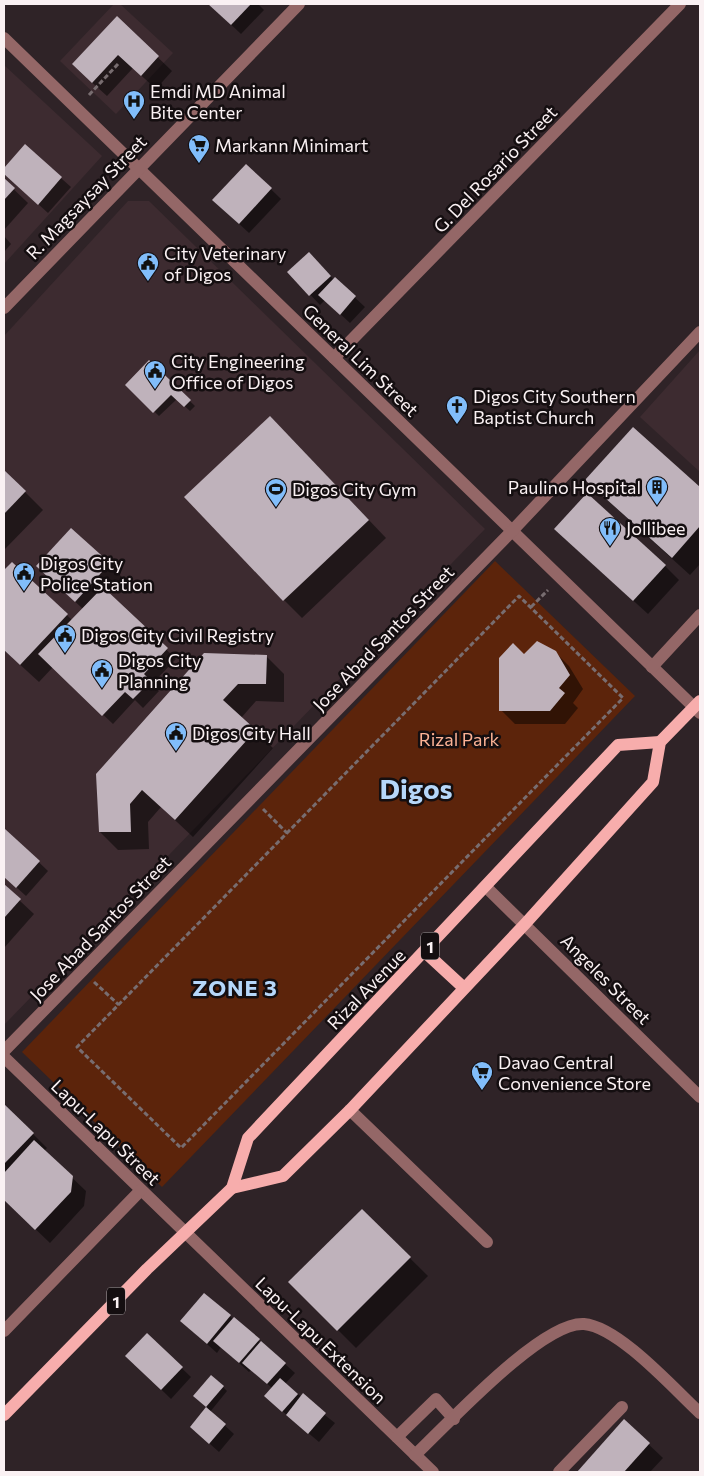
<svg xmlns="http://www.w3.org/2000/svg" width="704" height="1476" viewBox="0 0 704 1476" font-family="Commissioner,sans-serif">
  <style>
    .built { fill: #3d2b30 }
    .green { fill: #5c240b }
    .shadow { fill: #0007 }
    .building { fill: #bfb2bb }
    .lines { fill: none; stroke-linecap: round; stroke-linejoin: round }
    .path { stroke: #786d70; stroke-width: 3; stroke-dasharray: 5 2.5; stroke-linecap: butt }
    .minor { stroke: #946767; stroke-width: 12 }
    .major { stroke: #f7adac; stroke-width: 12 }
    .labels { text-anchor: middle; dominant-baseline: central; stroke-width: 5; stroke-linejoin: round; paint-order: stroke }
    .shield { fill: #140e10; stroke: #b5adaf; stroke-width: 1 }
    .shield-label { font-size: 16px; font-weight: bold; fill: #faf1f3 }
    .poi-label { font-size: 18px; fill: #faf1f3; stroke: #140e10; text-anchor: start }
    .street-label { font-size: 18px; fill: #faf1f3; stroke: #140e10 }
    .park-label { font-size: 18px; fill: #fcb295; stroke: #140e10 }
    .district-label { font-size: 22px; font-weight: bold; letter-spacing: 1px; fill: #b6d7fa; stroke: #140e10 }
    .town-label { font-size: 28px; font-weight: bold; fill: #b6d7fa; stroke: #140e10 }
  </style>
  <rect width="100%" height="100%" fill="#2f2327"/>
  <!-- built -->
  <g class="built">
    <polygon points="114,4 120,4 173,53 116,114 60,61"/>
    <polygon points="4,65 102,156 4,264"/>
    <polygon points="128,201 149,201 485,529 4,1025 4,336"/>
    <polygon points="700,350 700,472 640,417"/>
  </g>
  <!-- green -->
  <polygon class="green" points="495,561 635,696 162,1187 22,1052"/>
  <!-- shadow -->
  <g class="shadow">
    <polygon points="209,4 258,4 264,10 241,34"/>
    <polygon points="117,18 172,71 156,89 133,68 107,96 87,78"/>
    <polygon points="25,146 71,187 48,213 4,173"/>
    <polygon points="246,165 281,199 249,233 223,209"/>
    <polygon points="4,180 28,203 4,230"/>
    <polygon points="4,236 11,244 4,252"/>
    <polygon points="318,263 334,280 335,279 365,307 350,323 325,300 320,305 289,272"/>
    <polygon points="149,362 195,406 190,411 177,399 159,416 127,385"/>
    <polygon points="633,428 700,489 700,564 690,575 605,498"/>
    <polygon points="288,435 386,538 302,618 284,600"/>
    <polygon points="4,471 43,510 4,550"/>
    <polygon points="71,529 123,578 109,594 176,659 152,684 159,691 143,708 135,700 113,724 53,667 39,682 4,650 4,572 12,563 73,621 83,609 37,566"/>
    <polygon points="570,543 665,566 679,580 648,614"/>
    <polygon points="555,652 569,666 583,689 573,703 578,708 565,724 515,724 501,710 524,656"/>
    <polygon points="266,656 284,674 284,702 256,701 241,718 273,748 193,837 161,807 148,822 149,849 118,850 100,832 98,774"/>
    <polygon points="5,830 48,871 26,896 4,876"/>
    <polygon points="4,886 34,914 4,948"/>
    <polygon points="4,1105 47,1148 44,1151 86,1191 84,1206 50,1243 4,1199"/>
    <polygon points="362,1211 428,1276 356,1348 290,1282"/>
    <polygon points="204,1294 285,1364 295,1373 285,1384 335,1423 319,1442 275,1405 272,1388 251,1370 249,1372 221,1347 217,1353 181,1321"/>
    <polygon points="147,1335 191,1377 171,1399 127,1356"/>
    <polygon points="223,1387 227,1391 210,1412 234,1434 219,1452 191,1427 208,1408 199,1401"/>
    <polygon points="624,1421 663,1458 650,1472 579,1472"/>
  </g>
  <!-- building -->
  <g class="building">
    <polygon points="208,4 251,4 231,25"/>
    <polygon points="117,16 159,56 141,76 118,55 92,83 72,64"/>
    <polygon points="25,144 62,177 38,205 4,174 4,168"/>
    <polygon points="246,164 272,188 239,224 212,200"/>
    <polygon points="4,178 15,188 4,200"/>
    <polygon points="309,252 331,276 309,296 287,272"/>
    <polygon points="335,277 356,296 340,315 318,295"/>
    <polygon points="149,360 191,400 184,407 171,395 153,413 125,385"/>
    <polygon points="270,416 369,520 283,601 184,497"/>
    <polygon points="633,427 700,487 700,526 672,558 585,480"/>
    <polygon points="4,470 26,491 4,514"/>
    <polygon points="587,493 666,565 633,601 554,529"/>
    <polygon points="71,528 110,563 75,602 36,566"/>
    <polygon points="12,562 68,614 20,665 4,650 4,570"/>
    <polygon points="103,587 168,648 144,674 151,681 133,699 125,692 102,716 38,654"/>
    <polygon points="537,641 556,651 570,675 559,688 565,693 550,711 499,711 499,658 513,643 524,654"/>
    <polygon points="204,653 267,655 266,684 238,684 223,700 256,730 175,820 142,790 130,804 131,832 99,832 96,774"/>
    <polygon points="5,829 40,861 16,888 4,877"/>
    <polygon points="4,884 21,899 4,918"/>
    <polygon points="4,1104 34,1133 4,1164"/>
    <polygon points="34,1140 73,1176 71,1192 35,1230 4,1200 4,1173"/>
    <polygon points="362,1209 411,1257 337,1331 288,1282"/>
    <polygon points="204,1293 231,1315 207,1344 180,1321"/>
    <polygon points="234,1317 260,1339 239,1363 213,1341"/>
    <polygon points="147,1333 183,1367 161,1390 125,1356"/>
    <polygon points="261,1341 286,1363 267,1384 242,1363"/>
    <polygon points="211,1375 224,1386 206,1407 193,1396"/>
    <polygon points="280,1378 298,1394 282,1412 264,1396"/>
    <polygon points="303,1393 326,1413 308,1434 286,1415"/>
    <polygon points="206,1407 226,1424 209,1444 190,1427"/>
    <polygon points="624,1419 650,1443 624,1472 577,1472"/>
  </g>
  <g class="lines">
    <!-- path -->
    <g class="path">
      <polyline points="89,95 118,64"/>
      <polyline points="531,607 548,590"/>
      <polyline points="263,809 287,833 77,1047 181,1148 623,698 519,596 287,833"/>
      <polyline points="94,982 119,1005"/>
    </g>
    <!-- minor -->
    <g class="minor">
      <polyline points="4,38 700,713"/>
      <polyline points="4,308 299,4"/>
      <polyline points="334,358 680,4"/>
      <polyline points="652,667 700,615"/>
      <polyline points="486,887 700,1097"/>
      <polyline points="4,1051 512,531 700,332"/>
      <polyline points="4,1057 433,1472"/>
      <polyline points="350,1110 487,1242"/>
      <polyline points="4,1331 141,1190"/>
      <polyline points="397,1437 436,1399 454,1419"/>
      <path d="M 415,1455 C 447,1425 542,1321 584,1324 C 619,1327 674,1389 700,1413"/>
      <polyline points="559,1472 622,1407"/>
    </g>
    <!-- major -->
    <g class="major">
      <polyline points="425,952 464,988"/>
      <polyline points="232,1188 283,1176 350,1110 525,924 653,782 660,742 700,701"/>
      <polyline points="4,1415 147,1269 232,1188 248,1138 618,745 660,742"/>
    </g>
  </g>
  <!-- icons -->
  <defs>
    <g id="hospital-pin" transform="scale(1.125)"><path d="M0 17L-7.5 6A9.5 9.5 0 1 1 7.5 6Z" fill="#81bdfa" stroke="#140e10"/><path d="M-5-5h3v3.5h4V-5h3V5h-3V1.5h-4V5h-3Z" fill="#111"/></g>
    <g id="supermarket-pin" transform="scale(1.125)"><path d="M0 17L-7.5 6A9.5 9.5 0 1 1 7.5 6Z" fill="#81bdfa" stroke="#140e10"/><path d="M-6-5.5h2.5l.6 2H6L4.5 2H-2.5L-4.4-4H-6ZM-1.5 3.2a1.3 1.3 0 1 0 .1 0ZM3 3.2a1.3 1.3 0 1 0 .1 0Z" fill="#111"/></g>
    <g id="civic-pin" transform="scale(1.125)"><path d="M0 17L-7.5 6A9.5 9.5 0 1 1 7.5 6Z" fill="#81bdfa" stroke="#140e10"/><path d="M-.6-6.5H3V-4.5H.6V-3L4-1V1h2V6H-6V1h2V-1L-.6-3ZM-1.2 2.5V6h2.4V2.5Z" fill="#111"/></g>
    <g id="church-pin" transform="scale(1.125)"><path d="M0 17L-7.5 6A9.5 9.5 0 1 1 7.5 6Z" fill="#81bdfa" stroke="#140e10"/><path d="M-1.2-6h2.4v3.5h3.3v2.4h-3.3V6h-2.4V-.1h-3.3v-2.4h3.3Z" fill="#111"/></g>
    <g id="building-pin" transform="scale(1.125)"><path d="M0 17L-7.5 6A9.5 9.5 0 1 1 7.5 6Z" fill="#81bdfa" stroke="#140e10"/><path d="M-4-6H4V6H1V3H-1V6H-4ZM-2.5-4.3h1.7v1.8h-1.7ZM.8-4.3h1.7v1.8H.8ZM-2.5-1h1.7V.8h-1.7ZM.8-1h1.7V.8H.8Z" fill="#111"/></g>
    <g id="stadium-pin" transform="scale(1.125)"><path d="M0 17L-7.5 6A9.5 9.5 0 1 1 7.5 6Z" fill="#81bdfa" stroke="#140e10"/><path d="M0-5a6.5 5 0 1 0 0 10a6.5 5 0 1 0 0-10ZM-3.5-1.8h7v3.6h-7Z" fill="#111"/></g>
    <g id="restaurant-pin" transform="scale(1.125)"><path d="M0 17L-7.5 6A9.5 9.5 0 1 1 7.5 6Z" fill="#81bdfa" stroke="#140e10"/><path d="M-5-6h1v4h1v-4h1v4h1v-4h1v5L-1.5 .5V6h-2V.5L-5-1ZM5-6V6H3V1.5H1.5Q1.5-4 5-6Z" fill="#111"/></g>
  </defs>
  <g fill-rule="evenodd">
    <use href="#hospital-pin" x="134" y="101"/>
    <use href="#supermarket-pin" x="199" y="145"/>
    <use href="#civic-pin" x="148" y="263"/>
    <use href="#civic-pin" x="155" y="371"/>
    <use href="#church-pin" x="457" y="406"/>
    <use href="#building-pin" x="657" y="487"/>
    <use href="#stadium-pin" x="276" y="489"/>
    <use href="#restaurant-pin" x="610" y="528"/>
    <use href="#civic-pin" x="24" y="573"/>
    <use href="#civic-pin" x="65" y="635"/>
    <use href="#civic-pin" x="102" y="670"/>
    <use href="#civic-pin" x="176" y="733"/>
    <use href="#supermarket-pin" x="482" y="1072"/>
  </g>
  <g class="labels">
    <!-- shield labels -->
    <g class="shield">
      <rect x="421" y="932.5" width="18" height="27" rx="4"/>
      <rect x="107" y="1287.5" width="18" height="27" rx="4"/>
    </g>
    <g class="shield-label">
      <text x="430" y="946">1</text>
      <text x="116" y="1301">1</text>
    </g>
    <!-- poi labels -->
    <g class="poi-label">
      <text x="150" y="91">Emdi MD Animal<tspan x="150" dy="21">Bite Center</tspan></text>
      <text x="215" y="145">Markann Minimart</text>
      <text x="164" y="253">City Veterinary<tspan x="164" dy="21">of Digos</tspan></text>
      <text x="171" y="361">City Engineering<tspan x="171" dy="21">Office of Digos</tspan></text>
      <text x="473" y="396">Digos City Southern<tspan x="473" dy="21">Baptist Church</tspan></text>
      <text x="641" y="487" text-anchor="end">Paulino Hospital</text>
      <text x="292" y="489">Digos City Gym</text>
      <text x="626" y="528">Jollibee</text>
      <text x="40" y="563">Digos City<tspan x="40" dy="21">Police Station</tspan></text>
      <text x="81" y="635">Digos City Civil Registry</text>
      <text x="118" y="660">Digos City<tspan x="118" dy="21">Planning</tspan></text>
      <text x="192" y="733">Digos City Hall</text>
      <text x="498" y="1062">Davao Central<tspan x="498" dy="21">Convenience Store</tspan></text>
    </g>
    <!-- street labels -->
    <g class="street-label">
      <text transform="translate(495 169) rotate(-46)">G. Del Rosario Street</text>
      <text transform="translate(86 197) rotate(-46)">R. Magsaysay Street</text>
      <text transform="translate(361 360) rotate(44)">General Lim Street</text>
      <text transform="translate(383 638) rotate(-46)">Jose Abad Santos Street</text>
      <text transform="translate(100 928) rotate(-46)">Jose Abad Santos Street</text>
      <text transform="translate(606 979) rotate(45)">Angeles Street</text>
      <text transform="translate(366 989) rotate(-46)">Rizal Avenue</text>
      <text transform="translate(106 1132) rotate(44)">Lapu-Lapu Street</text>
      <text transform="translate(321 1340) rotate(44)">Lapu-Lapu Extension</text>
    </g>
    <!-- park labels -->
    <g class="park-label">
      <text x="459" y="739">Rizal Park</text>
    </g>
    <!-- district labels -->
    <g class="district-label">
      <text x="235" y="987">ZONE 3</text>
    </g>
    <!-- town labels -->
    <g class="town-label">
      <text x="416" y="788">Digos</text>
    </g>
  </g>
  <!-- border -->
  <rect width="704" height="1476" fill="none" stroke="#faf1f3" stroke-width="10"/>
</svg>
